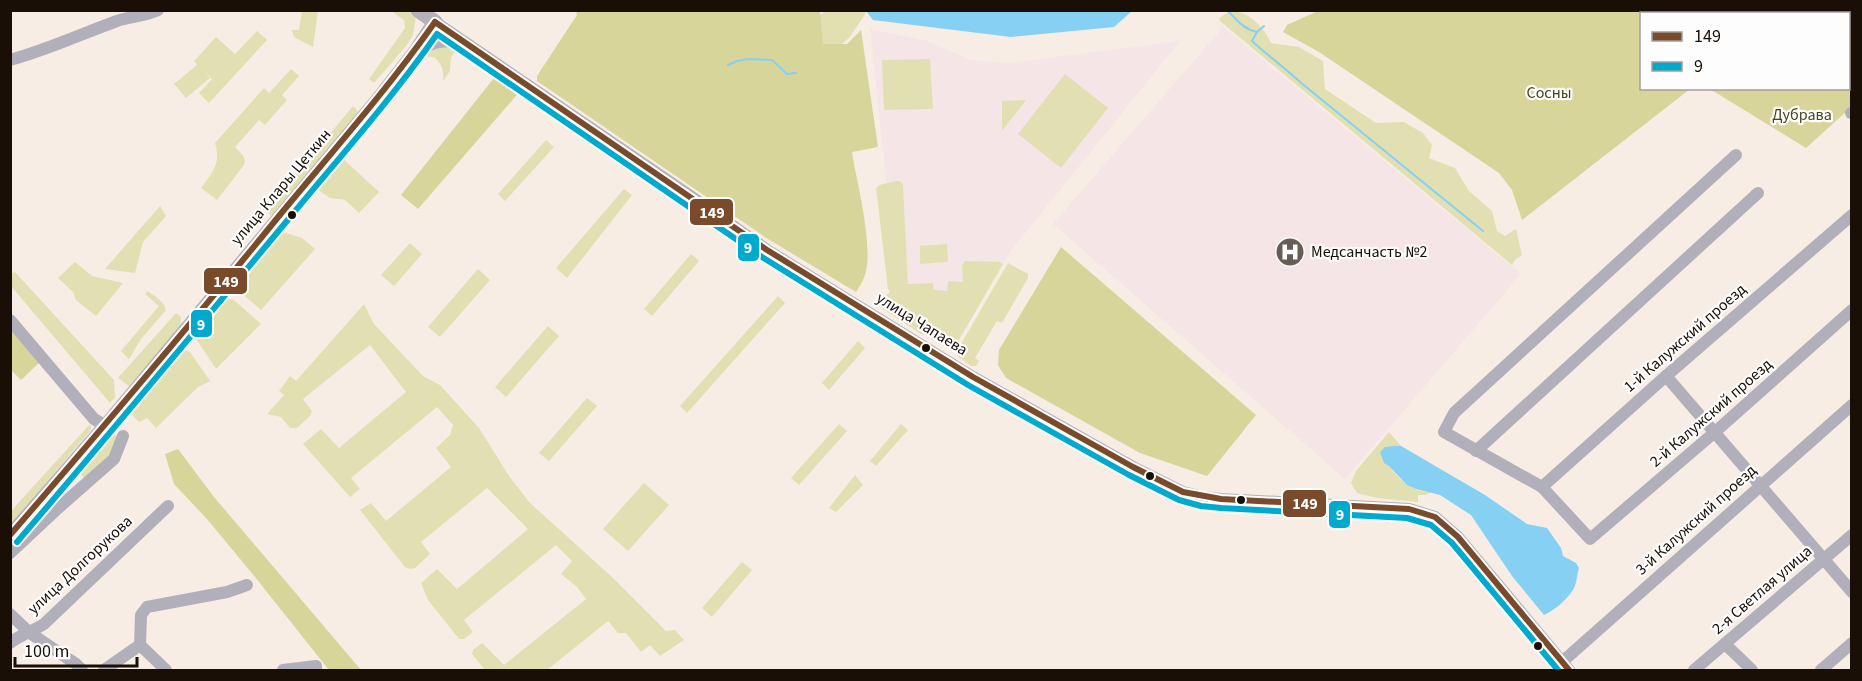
<svg xmlns="http://www.w3.org/2000/svg" width="1862" height="681" viewBox="0 0 1862 681" font-family="'Source Sans 3',sans-serif">
  <style>
    .education { fill: #f6e5e7 }
    .green { fill: #e2e0b2 }
    .forest { fill: #d7d59a }
    .water { fill: #86d0f3 }
    .lines { fill: none; stroke-linecap: round; stroke-linejoin: round }
    .stream { stroke: #86d0f3; stroke-width: 2 }
    .minor { stroke: #b1b0ba; stroke-width: 12 }
    .major { stroke: #b6b1b9; stroke-width: 15 }
    .bus-1-casing { stroke: #fdfdfd; stroke-width: 10 }
    .bus-2-casing { stroke: #fdfdfd; stroke-width: 10 }
    .bus-1 { stroke: #7a4b2a; stroke-width: 6 }
    .bus-2 { stroke: #00a9ce; stroke-width: 6 }
    .bus-dot { fill: #190f06; stroke: #fdfdfd; stroke-width: 2 }
    .labels { text-anchor: middle; dominant-baseline: central; stroke-width: 4.5; stroke-linejoin: round; paint-order: stroke }
    .park-label { font-size: 16px; fill: #44461c; stroke: #fdfdfd }
    .street-label { font-size: 16px; fill: #190f06; stroke: #fdfdfd }
    .poi-label { font-size: 16px; fill: #190f06; stroke: #fdfdfd; text-anchor: start }
    .line-badge { stroke: #fdfdfd; stroke-width: 2 }
    .badge-label { font-size: 16px; text-anchor: middle; font-weight: bold; fill: #fff }
  </style>
  <rect width="100%" height="100%" fill="#f7ede4"/>
  <!-- education -->
  <g class="education">
    <polygon points="1223,27 1521,274 1345,479 1053,224"/>
    <polygon points="870,29 927,41 971,60 1008,63 1180,41 1010,252 973,314 900,295 895,262"/>
  </g>
  <!-- green -->
  <g class="green">
    <polygon points="302,11 318,11 313,47 294,37 292,30 299,30"/>
    <polygon points="391,11 410,11 416,16 413,35 406,46 374,83 369,79 405,28 404,20"/>
    <polygon points="825,11 867,11 850,37 837,48 809,93 819,16"/>
    <path d="M 1230,11 C 1248,10 1265,28 1271,43 L 1299,47 L 1323,61 L 1325,89 L 1376,123 L 1404,122 L 1423,133 L 1432,145 L 1429,158 L 1455,168 L 1469,191 L 1492,211 L 1497,231 L 1505,236 L 1516,229 L 1522,255 L 1515,260 L 1512,265 L 1220,21 L 1219,18 Z"/>
    <polygon points="257,31 267,40 209,103 199,93 212,79 205,71 210,78 186,98 174,84 197,65 194,61 216,37 235,54"/>
    <path d="M 440,43 L 459,47 L 451,57 L 450,71 L 443,81 C 444,70 442,64 434,57 L 419,56 Z"/>
    <polygon points="930,59 933,109 884,110 882,60"/>
    <path d="M 291,69 L 299,76 L 282,95 L 287,100 L 265,125 L 259,120 L 235,147 C 240,153 247,156 244,165 L 217,200 L 201,188 C 213,172 221,164 215,143 L 264,88 L 269,93 Z"/>
    <polygon points="1065,74 1108,108 1061,168 1018,134"/>
    <polygon points="1026,100 1002,131 1002,101"/>
    <polygon points="353,106 358,111 357,114 272,216 266,211"/>
    <polygon points="546,140 554,147 505,201 498,194"/>
    <polygon points="340,156 379,192 359,213 345,200 330,198 314,187"/>
    <path d="M 896,181 L 900,181 L 903,185 L 908,284 L 933,283 L 934,290 L 947,291 L 948,281 L 963,282 L 962,265 L 965,261 L 1000,262 L 1003,264 L 956,345 C 946,343 941,336 932,334 L 928,336 L 921,334 L 880,307 L 884,297 L 890,292 L 888,289 L 876,188 L 879,185 Z"/>
    <polygon points="624,189 632,195 567,278 556,268"/>
    <polygon points="160,206 166,216 143,242 135,273 105,269"/>
    <polygon points="280,231 302,238 315,249 261,310 238,290"/>
    <polygon points="410,243 422,254 394,286 381,275"/>
    <polygon points="947,244 948,262 920,264 920,246"/>
    <polygon points="691,254 699,261 652,316 644,309"/>
    <polygon points="75,262 92,276 123,283 96,316 76,300 73,292 58,278"/>
    <polygon points="1008,263 1028,274 1028,278 1002,323 997,321 975,358 979,361 976,366 971,366 957,356 957,351"/>
    <polygon points="478,269 490,280 440,337 428,327"/>
    <polygon points="15,272 114,380 115,397 110,403 11,286 11,274"/>
    <path d="M 148,291 C 154,296 164,301 166,310 L 141,339 L 129,359 L 121,351 L 159,306 L 145,294 Z"/>
    <polygon points="778,296 785,303 687,413 680,406"/>
    <polygon points="225,298 234,300 261,324 216,369 195,337 196,333"/>
    <polygon points="364,304 374,324 423,376 440,385 479,428 509,476 530,503 612,577 666,631 675,630 684,640 660,656 650,645 641,652 626,633 618,633 608,621 547,670 485,670 472,654 473,650 482,643 504,665 586,599 577,587 561,574 572,561 556,545 464,620 473,632 464,639 459,639 428,600 421,583 437,569 457,589 528,529 487,488 421,542 430,554 415,568 410,569 405,567 360,510 371,503 386,521 451,467 436,448 450,435 453,425 437,407 351,478 360,489 350,497 303,444 321,429 339,448 406,392 370,345 303,399 312,411 310,416 297,428 290,428 281,417 267,414 284,395 279,391 290,376 296,381"/>
    <polygon points="176,313 181,317 180,328 129,386 118,378"/>
    <polygon points="548,326 559,336 506,397 495,387"/>
    <polygon points="858,341 865,348 829,390 822,383"/>
    <polygon points="184,350 190,352 210,381 198,387 156,428 147,418 139,422 127,410"/>
    <polygon points="587,398 597,406 549,461 539,453"/>
    <polygon points="90,424 91,428 90,431 11,524 11,511"/>
    <polygon points="839,424 847,431 799,485 791,478"/>
    <polygon points="901,424 908,430 876,466 870,461"/>
    <polygon points="108,432 117,436 112,457 86,480 76,470"/>
    <path d="M 1389,432 L 1401,446 L 1393,446 L 1389,466 C 1400,480 1412,492 1431,492 L 1425,495 L 1418,495 L 1418,502 L 1377,498 L 1357,493 L 1351,483 L 1356,471 Z"/>
    <polygon points="855,475 863,485 836,512 829,508"/>
    <polygon points="644,483 669,505 628,551 603,529"/>
    <polygon points="742,562 752,570 712,617 702,608"/>
  </g>
  <!-- forest -->
  <g class="forest">
    <polygon points="1320,10 1851,11 1851,105 1848,110 1806,148 1710,89 1848,88 1848,14 1642,14 1642,88 1690,89 1522,220 1512,190 1499,173 1319,52 1283,32 1287,25"/>
    <path d="M 576,11 L 820,11 L 823,44 L 847,44 L 861,30 L 878,147 L 852,152 C 857,184 874,246 865,275 C 863,281 859,287 856,292 L 768,239 L 537,81 L 537,76 L 577,15 Z"/>
    <polygon points="498,73 522,89 418,209 401,195"/>
    <polygon points="1061,247 1256,415 1207,476 1140,453 1006,378 998,365 999,350"/>
    <polygon points="10,327 41,361 21,380 11,370"/>
    <polygon points="178,449 214,497 361,670 329,670 255,577 207,519 174,484 165,454"/>
  </g>
  <!-- water -->
  <g class="water">
    <polygon points="1003,10 1009,12 1013,10 1132,11 1114,27 1011,37 873,20 866,11"/>
    <path d="M 1393,446 L 1401,446 L 1485,495 L 1527,524 L 1547,528 L 1561,548 L 1563,556 L 1576,563 L 1579,568 C 1577,574 1577,582 1574,588 C 1569,598 1555,610 1544,615 L 1512,576 L 1471,515 L 1440,495 L 1416,489 L 1407,485 L 1389,466 L 1384,463 L 1380,452 L 1385,447 Z"/>
  </g>
  <g class="lines">
    <!-- stream -->
    <g class="stream">
      <path d="M 1227,10 C 1237,20 1243,29 1257,32 L 1264,26"/>
      <path d="M 1257,32 L 1252,41 C 1267,55 1284,67 1300,82 L 1483,231"/>
      <polyline points="728,65 737,61 748,59 772,60 787,74 796,73"/>
    </g>
    <!-- minor -->
    <g class="minor">
      <polyline points="435,22 686,193 767,250 973,377 1133,467 1183,492 1203,497 1221,499 1409,509 1435,517 1458,537 1569,670"/>
      <path d="M 416,51 C 434,42 443,39 463,43"/>
      <path d="M 10,60 C 47,50 81,34 117,21 C 130,17 145,16 158,10"/>
      <polyline points="1851,113 1852,113"/>
      <polyline points="1736,155 1454,413 1444,432 1542,487 1590,539 1715,432 1852,310"/>
      <polyline points="10,320 94,419 106,426"/>
      <polyline points="1666,376 1852,592"/>
      <polyline points="1476,451 1758,193"/>
      <polyline points="1542,487 1666,376 1852,215"/>
      <polyline points="10,553 56,510 114,459 123,436"/>
      <polyline points="10,614 30,633 76,664 82,670"/>
      <path d="M 10,643 C 20,635 33,631 44,624 L 168,506"/>
      <polyline points="1725,644 1752,670"/>
      <polyline points="140,645 141,615 147,607 227,592 247,585"/>
      <polyline points="140,645 166,670"/>
      <polyline points="1562,662 1852,405"/>
      <polyline points="104,670 140,645"/>
      <polyline points="283,670 316,666 316,670"/>
      <polyline points="1694,670 1852,535"/>
      <polyline points="1821,670 1852,643"/>
    </g>
    <!-- major -->
    <polyline class="major" points="10,536 110,421 377,101 416,51 435,22 418,10"/>
    <!-- bus-1 casing -->
    <g class="bus-1-casing">
      <g id="bus-1">
        <polyline points="435,22 767,250 973,377 1133,467 1183,492 1221,499 1409,509 1435,517 1458,537 1569,670"/>
        <path d="M 10,535 C 101,430 191,324 279,216 C 332,152 387,90 435,22"/>
      </g>
    </g>
    <!-- bus-2 casing -->
    <g class="bus-2-casing">
      <path id="bus-2" d="M 17,542 C 108,436 197,329 286,222 C 337,160 391,100 437,34 L 762,257 L 968,385 L 1129,475 L 1179,500 L 1201,506 L 1221,508 L 1407,518 L 1431,525 L 1452,543 L 1558,670"/>
    </g>
    <!-- bus-1 -->
    <use href="#bus-1" class="bus-1"/>
    <!-- bus-2 -->
    <use href="#bus-2" class="bus-2"/>
  </g>
  <!-- icons -->
  <defs>
    <g id="hospital-disc" transform="scale(1.5)"><circle r="9.5" fill="#675d54" stroke="#fdfdfd"/><path d="M-5-5h3v3.5h4V-5h3V5h-3V1.5h-4V5h-3Z" fill="#fff"/></g>
  </defs>
  <g fill-rule="evenodd">
    <use href="#hospital-disc" x="1290" y="252"/>
  </g>
  <!-- markers -->
  <g class="bus-dot">
    <circle cx="292" cy="215" r="5"/>
    <circle cx="926" cy="348" r="5"/>
    <circle cx="1150" cy="476" r="5"/>
    <circle cx="1241" cy="500" r="5"/>
    <circle cx="1538" cy="646" r="5"/>
  </g>
  <g class="labels">
    <!-- park labels -->
    <g class="park-label">
      <text x="1549" y="93">Сосны</text>
      <text x="1802" y="115">Дубрава</text>
    </g>
    <!-- street labels -->
    <g class="street-label">
      <text transform="translate(281 187) rotate(-50)">улица Клары Цеткин</text>
      <text transform="translate(922 324) rotate(32)">улица Чапаева</text>
      <text transform="translate(1685 338) rotate(-41)">1-й Калужский проезд</text>
      <text transform="translate(1711 413) rotate(-41)">2-й Калужский проезд</text>
      <text transform="translate(1696 520) rotate(-42)">3-й Калужский проезд</text>
      <text transform="translate(80 565) rotate(-43)">улица Долгорукова</text>
      <text transform="translate(1762 590) rotate(-41)">2-я Светлая улица</text>
    </g>
    <!-- poi labels -->
    <g class="poi-label">
      <text x="1311" y="252">Медсанчасть №2</text>
    </g>
  </g>
  <g class="line-badge">
    <rect x="689" y="198" width="45" height="28" rx="6" fill="#7a4b2a"/>
    <rect x="737" y="233" width="23" height="29" rx="6" fill="#00a9ce"/>
    <rect x="203" y="267" width="45" height="28" rx="6" fill="#7a4b2a"/>
    <rect x="190" y="309" width="23" height="29" rx="6" fill="#00a9ce"/>
    <rect x="1282" y="489" width="45" height="29" rx="6" fill="#7a4b2a"/>
    <rect x="1328" y="500" width="23" height="29" rx="6" fill="#00a9ce"/>
  </g>
  <g class="badge-label">
    <text x="712" y="218">149</text>
    <text x="748" y="253">9</text>
    <text x="226" y="287">149</text>
    <text x="201" y="330">9</text>
    <text x="1305" y="509">149</text>
    <text x="1340" y="520">9</text>
  </g>
  <!-- border -->
  <rect width="1862" height="681" fill="none" stroke="#190f06" stroke-width="24"/>
  <!-- legend -->
  <rect x="1640" y="12" width="210" height="78" fill="#fdfdfd" stroke="#a29e9a" stroke-width="1.5"/>
  <rect x="1652" y="32" width="30" height="9" fill="#7a4b2a" stroke="#a29e9a" stroke-width="1.5"/>
  <text x="1694" y="42" font-size="18" fill="#190f06">149</text>
  <rect x="1652" y="62" width="30" height="9" fill="#00a9ce" stroke="#a29e9a" stroke-width="1.5"/>
  <text x="1694" y="72" font-size="18" fill="#190f06">9</text>
  <!-- scale -->
  <path d="M15 657v9h122v-9" fill="none" stroke="#190f06" stroke-width="3"/>
  <text x="24" y="657" font-size="18" fill="#190f06" stroke="#fdfdfd" stroke-width="4.5" paint-order="stroke">100 m</text>
</svg>
